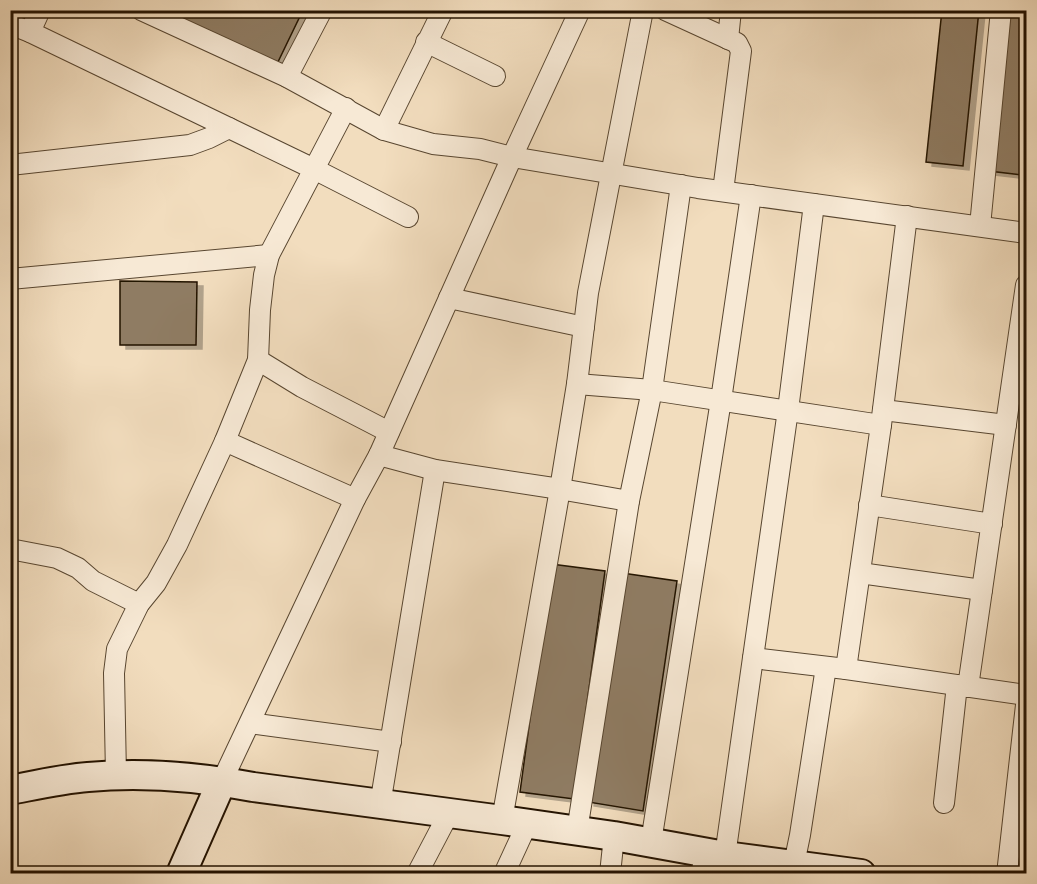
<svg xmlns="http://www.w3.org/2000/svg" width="1037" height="884" viewBox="0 0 1037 884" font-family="'IM FELL French Canon',serif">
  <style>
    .building { fill: #8f7c63; stroke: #241301; stroke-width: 1.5; filter: url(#shadow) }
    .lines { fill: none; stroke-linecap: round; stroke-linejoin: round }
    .street-casing { stroke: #584630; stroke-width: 22 }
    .secondary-casing { stroke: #241301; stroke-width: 32 }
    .street { stroke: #f7e9d5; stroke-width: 20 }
    .secondary { stroke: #f7e9d5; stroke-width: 28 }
  </style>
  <defs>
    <filter id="shadow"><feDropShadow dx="6" dy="4" stdDeviation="0" flood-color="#0004"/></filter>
  </defs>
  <rect width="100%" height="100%" fill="#f2ddbe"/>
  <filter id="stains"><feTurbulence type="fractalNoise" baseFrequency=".00333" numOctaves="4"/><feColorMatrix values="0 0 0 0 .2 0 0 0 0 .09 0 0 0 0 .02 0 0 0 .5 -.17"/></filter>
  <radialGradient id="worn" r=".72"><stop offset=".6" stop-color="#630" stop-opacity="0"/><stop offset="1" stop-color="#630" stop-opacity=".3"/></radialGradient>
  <!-- building -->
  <g class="building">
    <polygon points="161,10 303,10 276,66"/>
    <polygon points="942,10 979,10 963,166 926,162"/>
    <polygon points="1007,10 1026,10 1026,136 1022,175 989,171"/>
    <polygon points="120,281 197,282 196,345 120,345"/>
    <polygon points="551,564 605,571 574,799 520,792"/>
    <polygon points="622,573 677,581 643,811 588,802"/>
  </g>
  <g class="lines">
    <!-- street casing -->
    <g class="street-casing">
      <g id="street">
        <polyline points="141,10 287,77 384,130 433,144 480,149 512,157 698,188 1026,233"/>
        <polyline points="665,10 737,43 741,51 723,191"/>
        <polyline points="10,24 30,32 314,169 408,217"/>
        <polyline points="30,32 40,10"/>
        <polyline points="728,39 731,10"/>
        <polyline points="426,42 495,76"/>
        <polyline points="287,77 322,10"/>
        <polyline points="384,130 443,10"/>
        <polyline points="10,165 190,145 209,138 229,128"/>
        <polyline points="980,226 1001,10"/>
        <polyline points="10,279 269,255"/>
        <polyline points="449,298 584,327"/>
        <polyline points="258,360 302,387 389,432"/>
        <polyline points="577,384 652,390 881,425"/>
        <polyline points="883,410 1006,425"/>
        <polyline points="225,441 355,499"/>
        <polyline points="379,455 435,470 560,489 629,501"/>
        <polyline points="869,505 992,524"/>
        <polyline points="10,549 57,558 78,568 93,581 139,604"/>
        <polyline points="860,573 982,590"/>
        <polyline points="753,658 846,669 1026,695"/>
        <polyline points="846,669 881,425 907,216"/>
        <polyline points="968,687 1026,285"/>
        <polyline points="250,723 391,742"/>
        <polyline points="116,775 114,673 117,649 139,604 156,583 177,545 225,441 258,360 260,310 264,275 269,255 346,108"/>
        <polyline points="222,781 355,499 379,455 512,157 580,10"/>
        <polyline points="944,803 957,685"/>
        <polyline points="380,805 435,470"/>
        <polyline points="502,820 560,489 577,384 588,293 643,10"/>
        <polyline points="577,831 629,501 652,390 681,185"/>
        <polyline points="651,842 721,400 751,195"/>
        <polyline points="725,856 788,410 814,204"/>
        <polyline points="794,864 800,835 826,667"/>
        <polyline points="417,874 449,813"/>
        <polyline points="504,874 527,824"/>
        <polyline points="610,874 614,836"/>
        <polyline points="701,874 706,853"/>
        <polyline points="1007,874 1026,705"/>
      </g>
    </g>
    <!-- secondary casing -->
    <g class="secondary-casing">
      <g id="secondary">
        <path d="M 10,790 C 36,785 62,779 88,777 C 142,772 200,777 253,787 L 502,820 L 614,836 L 725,856 L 861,874"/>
        <polyline points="181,874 222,781"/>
      </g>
    </g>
    <!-- street -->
    <use href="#street" class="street"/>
    <!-- secondary -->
    <use href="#secondary" class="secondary"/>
  </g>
  <!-- margin -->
  <rect width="1037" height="884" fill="none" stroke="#f2ddbe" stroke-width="36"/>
  <rect x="12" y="12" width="1013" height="860" fill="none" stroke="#241301" stroke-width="3"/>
  <rect x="18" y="18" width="1001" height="848" fill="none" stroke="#241301" stroke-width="1.5"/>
  <rect width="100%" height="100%" filter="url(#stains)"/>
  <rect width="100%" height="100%" fill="url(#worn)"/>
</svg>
